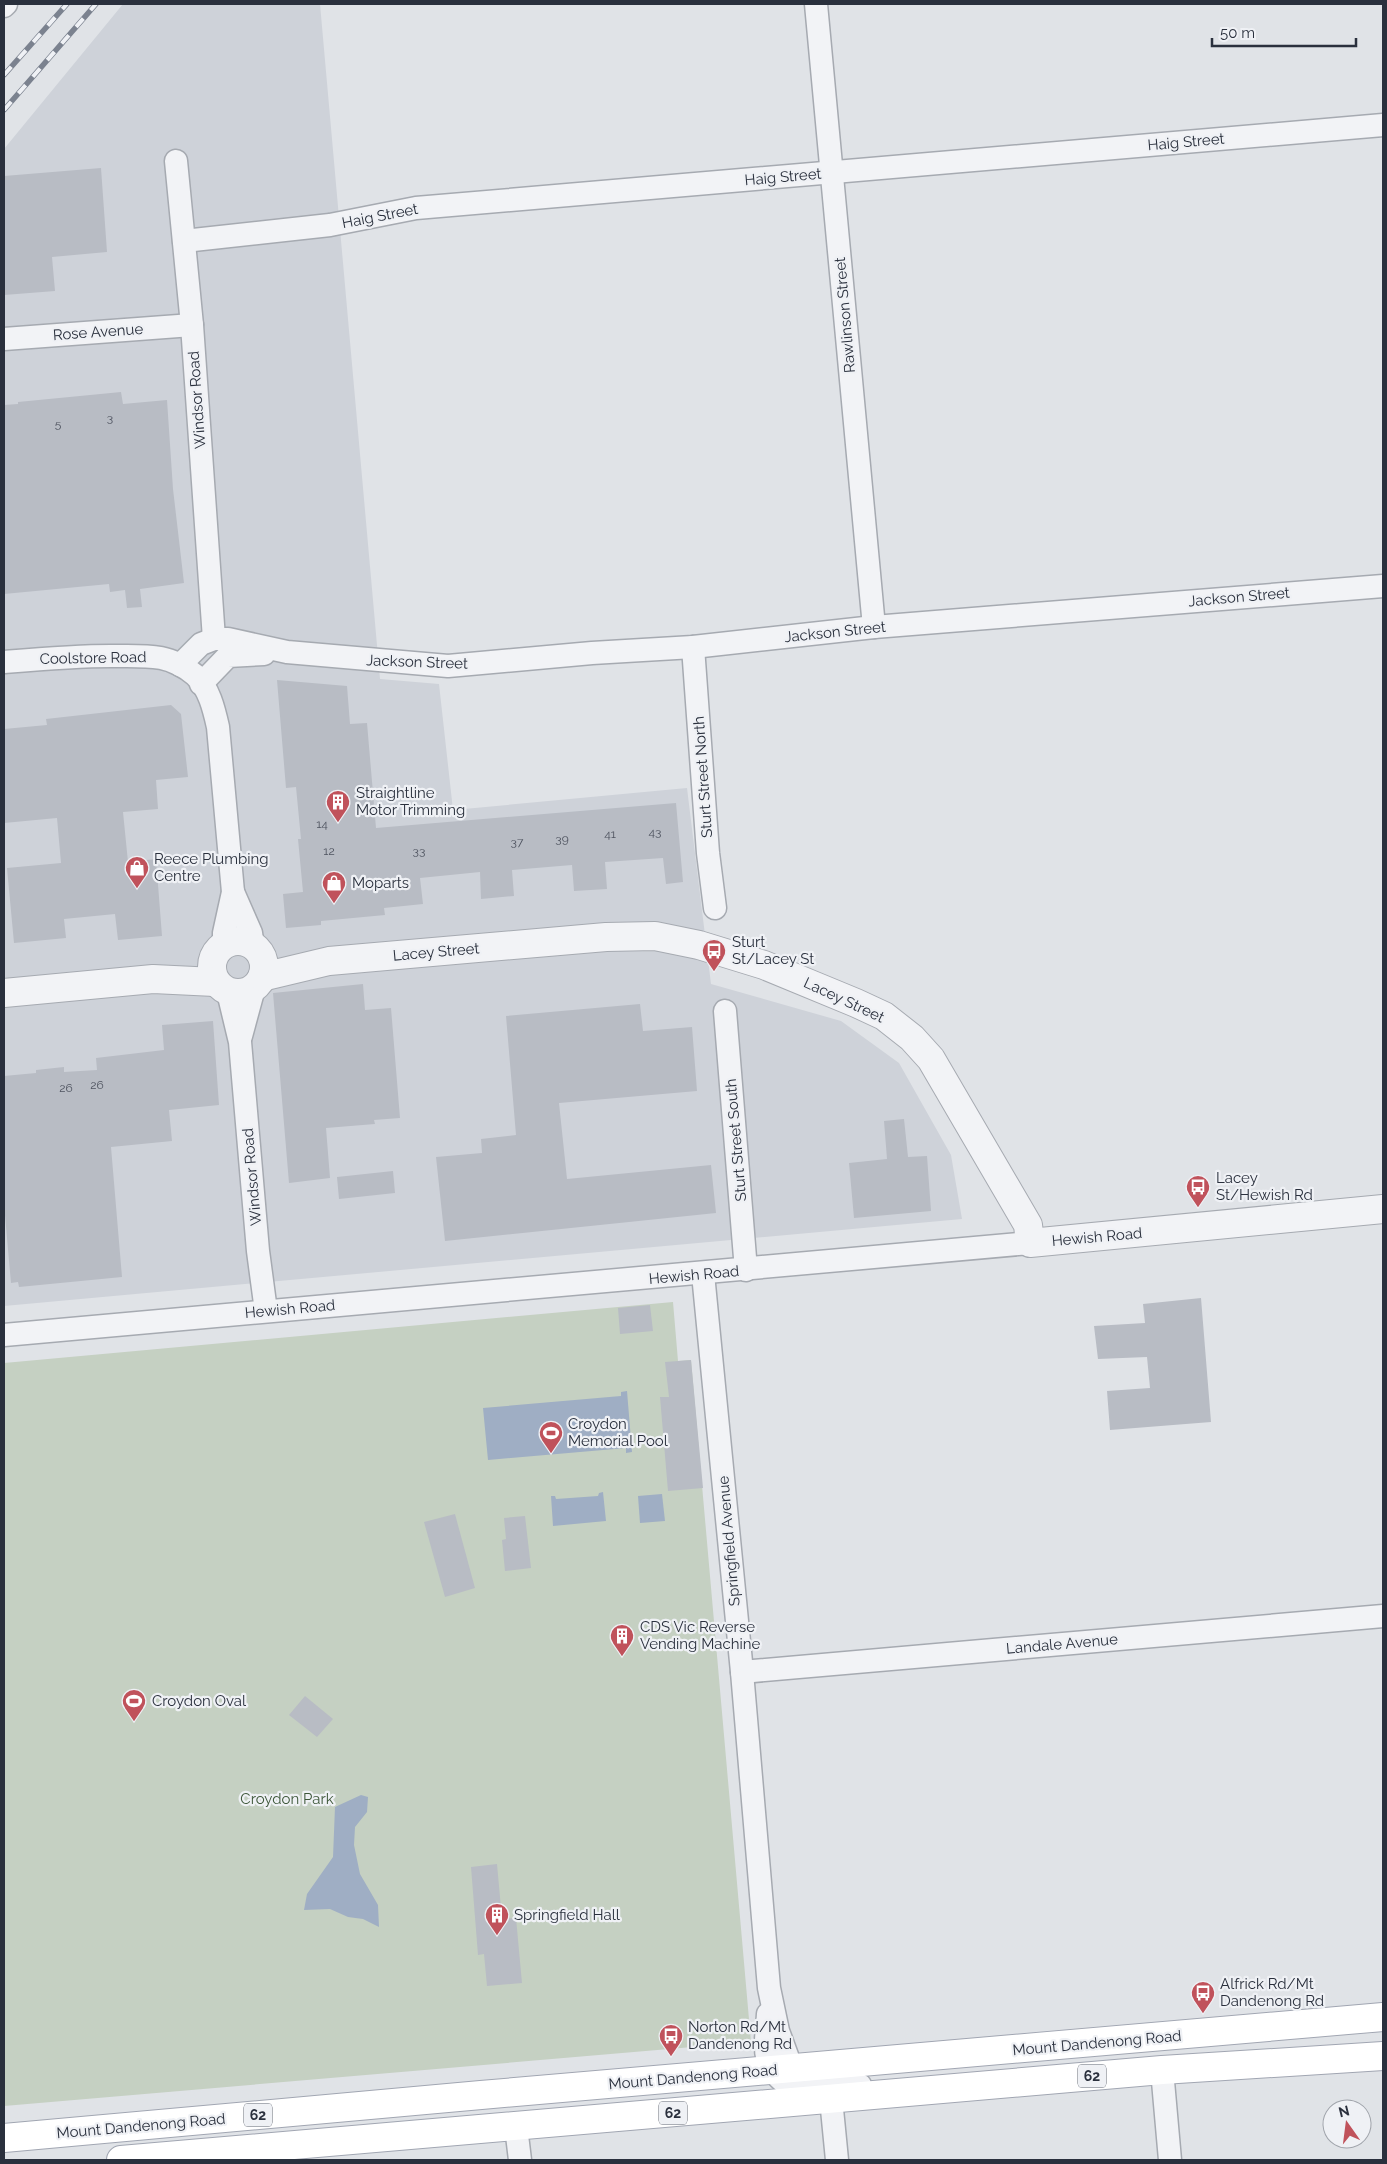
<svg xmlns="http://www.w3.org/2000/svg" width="1387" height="2164" viewBox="0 0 1387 2164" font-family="Raleway,sans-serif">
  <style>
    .built { fill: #ced2d9 }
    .green { fill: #c5d0c2 }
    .water { fill: #9faec4 }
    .building { fill: #b8bcc4 }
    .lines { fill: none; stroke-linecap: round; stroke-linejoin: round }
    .minor-casing { stroke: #a6aab1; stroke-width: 25 }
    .tertiary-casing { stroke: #a6aab1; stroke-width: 30 }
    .primary-casing { stroke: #a1a6b2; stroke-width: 30 }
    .minor { stroke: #f2f3f6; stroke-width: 22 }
    .tertiary { stroke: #f2f3f6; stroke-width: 28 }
    .primary { stroke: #fff; stroke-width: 28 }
    .rail-casing { stroke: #7b828f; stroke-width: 5.5 }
    .rail { stroke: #eff1f5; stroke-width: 4; stroke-dasharray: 11; stroke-linecap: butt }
    .labels { text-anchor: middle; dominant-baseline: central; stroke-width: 4.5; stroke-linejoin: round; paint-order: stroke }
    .number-label { font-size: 12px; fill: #4e535f }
    .shield { fill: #eff1f5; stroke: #656a74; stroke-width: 1 }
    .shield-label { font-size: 14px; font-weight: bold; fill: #2a303d }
    .street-label { font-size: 15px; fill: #2a303d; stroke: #eff1f5 }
    .poi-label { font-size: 15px; fill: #2a303d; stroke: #eff1f5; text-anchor: start }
    .park-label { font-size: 15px; fill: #3d5739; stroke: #eff1f5 }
  </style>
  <rect width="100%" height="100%" fill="#e0e3e7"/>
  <!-- built -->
  <polygon class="built" points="123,4 320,4 380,679 439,684 453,810 687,788 711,984 841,1021 899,1063 951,1155 962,1219 4,1306 4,149"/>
  <!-- green -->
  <polygon class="green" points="673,1302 678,1361 691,1360 751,2042 4,2106 4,1363"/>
  <!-- water -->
  <g class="water">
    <polygon points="627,1391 632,1452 626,1453 626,1448 488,1460 483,1408 621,1396 621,1392"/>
    <polygon points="603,1492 606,1521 553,1526 551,1496 555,1496 556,1499 598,1496 599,1493"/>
    <polygon points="662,1494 665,1521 640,1523 638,1496"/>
    <polygon points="361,1795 368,1797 367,1812 355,1827 354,1845 360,1874 378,1905 379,1927 363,1919 348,1917 330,1909 304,1910 307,1894 333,1857 335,1807"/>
  </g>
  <!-- building -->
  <g class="building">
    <polygon points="101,168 107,252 52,257 55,291 4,295 4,176"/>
    <polygon points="121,392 123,404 167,400 173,489 184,583 140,589 142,607 127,608 125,590 110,592 109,584 4,594 4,405 18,404 18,402"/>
    <polygon points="277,680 347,686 350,724 367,723 376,828 676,803 683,882 666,884 663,858 605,862 607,889 574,891 572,865 512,870 514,896 481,899 480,872 420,878 423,904 384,908 385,915 321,921 321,925 286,928 283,894 303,892 298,839 301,839 296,787 286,788"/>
    <polygon points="171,705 181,714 188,777 156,780 158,809 123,812 128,862 156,859 162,936 118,940 115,914 64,919 66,938 14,943 7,868 61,863 57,818 4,823 4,729 47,725 46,719"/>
    <polygon points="363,984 365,1010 391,1008 400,1118 374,1120 375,1124 326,1128 330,1178 289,1183 273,993"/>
    <polygon points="640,1004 643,1031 692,1027 697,1091 559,1103 567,1179 711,1165 716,1213 445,1241 436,1157 482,1153 481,1139 516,1135 506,1016"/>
    <polygon points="213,1021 219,1105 169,1110 172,1141 111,1147 122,1277 19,1287 18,1282 11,1283 4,1204 4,1076 36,1073 36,1070 64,1067 64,1072 97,1070 96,1058 164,1050 162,1025"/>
    <polygon points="904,1119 908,1157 927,1156 931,1211 854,1218 849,1163 887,1159 884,1121"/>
    <polygon points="393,1171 395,1193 339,1199 337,1177"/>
    <polygon points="1201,1298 1211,1422 1110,1430 1107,1391 1150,1388 1147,1357 1098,1359 1094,1326 1145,1323 1143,1304"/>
    <polygon points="650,1305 653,1331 620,1334 618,1308"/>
    <polygon points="691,1360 703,1488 668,1491 660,1397 669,1397 665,1362"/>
    <polygon points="455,1514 475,1588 445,1597 424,1522"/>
    <polygon points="525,1516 531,1568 505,1571 502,1540 506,1539 504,1518"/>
    <polygon points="305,1696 333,1719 317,1737 289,1715"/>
    <polygon points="497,1864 502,1919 516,1918 522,1983 487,1986 484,1954 478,1955 471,1867"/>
  </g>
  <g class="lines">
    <!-- minor casing -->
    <g class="minor-casing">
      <g id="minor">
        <polyline points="816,4 874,627"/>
        <polyline points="4,6 6,4"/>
        <polyline points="176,161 192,325 214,639"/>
        <polyline points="184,241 330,225 416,208 1383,125"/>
        <polyline points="4,339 192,325"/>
        <polyline points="693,647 708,853 715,908"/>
        <path d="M 4,662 C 40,659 75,656 111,656 C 128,656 144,655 161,658 C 172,660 186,667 195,675 C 209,688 214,709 218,727 L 233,892 L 224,933 L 224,945"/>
        <polyline points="180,665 201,644 214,639 228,639 287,652 448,666 592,653 693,647 874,627 1383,586"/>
        <polyline points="201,684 228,656 264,654"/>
        <polyline points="233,892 251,933 253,947"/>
        <polyline points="228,992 240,1042 258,1251 266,1311"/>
        <polyline points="725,1011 746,1270"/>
        <polyline points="241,1036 254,988"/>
        <polyline points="703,1274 742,1672 769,1988 778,2031 792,2069"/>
        <polyline points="4,1335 1030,1243"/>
        <polyline points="742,1672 1383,1616"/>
        <path d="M 768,2014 C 766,2046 759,2065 789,2086 L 860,2085"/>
        <polyline points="1162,2070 1170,2160"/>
        <polyline points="831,2099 837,2160"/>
        <polyline points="516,2127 520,2160"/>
      </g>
    </g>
    <!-- tertiary casing -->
    <g class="tertiary-casing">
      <g id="tertiary">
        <circle cx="238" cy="967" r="26"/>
        <polyline points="262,977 329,961 606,937 655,936 699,945 764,965 856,1003 884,1016 912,1038 931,1059 1028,1225 1030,1243 1383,1209"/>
        <polyline points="4,993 153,979 215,982"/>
      </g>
    </g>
    <!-- primary casing -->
    <g class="primary-casing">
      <g id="primary">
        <polyline points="4,2138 481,2095 1383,2017"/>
        <polyline points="121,2160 1162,2070 1383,2056"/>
      </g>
    </g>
    <!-- minor -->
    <use href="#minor" class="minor"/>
    <!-- tertiary -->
    <use href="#tertiary" class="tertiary"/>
    <!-- primary -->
    <use href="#primary" class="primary"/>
    <!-- rail casing -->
    <g class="rail-casing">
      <g id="rail">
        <polyline points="4,75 67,4"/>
        <polyline points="4,110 96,4"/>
      </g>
    </g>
    <!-- rail -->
    <use href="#rail" class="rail"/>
  </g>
  <!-- icons -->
  <defs>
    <g id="building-pin" transform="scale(1.25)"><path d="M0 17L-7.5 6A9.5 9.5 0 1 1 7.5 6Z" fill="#c0525b" stroke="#eff1f5"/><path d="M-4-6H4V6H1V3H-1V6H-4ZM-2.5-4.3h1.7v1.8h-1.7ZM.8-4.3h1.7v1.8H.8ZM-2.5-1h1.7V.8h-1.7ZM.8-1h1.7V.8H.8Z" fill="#fff"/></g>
    <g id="shop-pin" transform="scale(1.25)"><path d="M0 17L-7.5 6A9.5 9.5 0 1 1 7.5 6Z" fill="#c0525b" stroke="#eff1f5"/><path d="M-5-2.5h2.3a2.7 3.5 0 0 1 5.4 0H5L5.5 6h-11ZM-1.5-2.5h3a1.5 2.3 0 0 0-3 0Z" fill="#fff"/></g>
    <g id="bus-pin" transform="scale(1.25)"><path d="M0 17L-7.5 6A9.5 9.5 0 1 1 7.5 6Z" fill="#c0525b" stroke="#eff1f5"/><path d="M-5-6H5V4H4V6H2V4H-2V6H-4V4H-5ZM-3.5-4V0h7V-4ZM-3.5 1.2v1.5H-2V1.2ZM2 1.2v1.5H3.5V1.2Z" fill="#fff"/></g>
    <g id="stadium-pin" transform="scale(1.25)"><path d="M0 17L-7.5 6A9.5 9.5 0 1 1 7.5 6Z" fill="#c0525b" stroke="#eff1f5"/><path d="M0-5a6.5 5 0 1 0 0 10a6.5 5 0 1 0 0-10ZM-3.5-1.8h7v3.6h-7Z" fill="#fff"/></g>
  </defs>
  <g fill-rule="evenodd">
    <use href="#building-pin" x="338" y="802"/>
    <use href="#shop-pin" x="137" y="868"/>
    <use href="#shop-pin" x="334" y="883"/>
    <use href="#bus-pin" x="714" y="951"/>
    <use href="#bus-pin" x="1198" y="1187"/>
    <use href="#stadium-pin" x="551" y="1433"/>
    <use href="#building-pin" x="622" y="1636"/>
    <use href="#stadium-pin" x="134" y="1701"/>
    <use href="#building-pin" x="497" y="1915"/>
    <use href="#bus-pin" x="1203" y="1993"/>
    <use href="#bus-pin" x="671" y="2036"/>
  </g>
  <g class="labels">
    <!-- number labels -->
    <g class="number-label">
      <text x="110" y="418">3</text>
      <text x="58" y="424">5</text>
      <text x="322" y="824">14</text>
      <text x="655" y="832">43</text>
      <text x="610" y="834">41</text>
      <text x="562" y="839">39</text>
      <text x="517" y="842">37</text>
      <text x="329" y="851">12</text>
      <text x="419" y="851">33</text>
      <text x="97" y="1085">26</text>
      <text x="66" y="1088">26</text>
    </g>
    <!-- shield labels -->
    <g class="shield">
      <rect x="1078" y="2064.5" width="28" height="23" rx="4"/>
      <rect x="659" y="2101.5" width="28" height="23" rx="4"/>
      <rect x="244" y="2103.5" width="28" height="23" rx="4"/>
    </g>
    <g class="shield-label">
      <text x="1092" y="2076">62</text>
      <text x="673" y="2113">62</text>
      <text x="258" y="2115">62</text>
    </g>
    <!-- street labels -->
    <g class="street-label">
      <text transform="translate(1186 142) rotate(-5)">Haig Street</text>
      <text transform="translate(783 177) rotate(-5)">Haig Street</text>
      <text transform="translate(380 216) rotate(-11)">Haig Street</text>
      <text transform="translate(845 315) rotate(-95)">Rawlinson Street</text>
      <text transform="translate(98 332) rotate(-4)">Rose Avenue</text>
      <text transform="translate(197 400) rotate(-94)">Windsor Road</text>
      <text transform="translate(1239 597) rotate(-5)">Jackson Street</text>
      <text transform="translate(835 632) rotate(-6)">Jackson Street</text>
      <text transform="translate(93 658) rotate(-1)">Coolstore Road</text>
      <text transform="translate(417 662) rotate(2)">Jackson Street</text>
      <text transform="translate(703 777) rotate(-94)">Sturt Street North</text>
      <text transform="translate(436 952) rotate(-5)">Lacey Street</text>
      <text transform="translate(844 1000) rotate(25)">Lacey Street</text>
      <text transform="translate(736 1140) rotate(-95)">Sturt Street South</text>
      <text transform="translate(252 1177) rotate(-95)">Windsor Road</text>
      <text transform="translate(1097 1237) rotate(-5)">Hewish Road</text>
      <text transform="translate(694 1275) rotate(-5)">Hewish Road</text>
      <text transform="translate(290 1309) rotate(-5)">Hewish Road</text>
      <text transform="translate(729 1541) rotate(-95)">Springfield Avenue</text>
      <text transform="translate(1062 1644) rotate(-5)">Landale Avenue</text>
      <text transform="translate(1097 2043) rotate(-5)">Mount Dandenong Road</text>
      <text transform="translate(693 2077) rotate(-5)">Mount Dandenong Road</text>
      <text transform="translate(141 2126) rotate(-5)">Mount Dandenong Road</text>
    </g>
    <!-- poi labels -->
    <g class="poi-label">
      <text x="356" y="793">Straightline<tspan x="356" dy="17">Motor Trimming</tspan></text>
      <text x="154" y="859">Reece Plumbing<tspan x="154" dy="17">Centre</tspan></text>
      <text x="352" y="883">Moparts</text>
      <text x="732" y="942">Sturt<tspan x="732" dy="17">St/Lacey St</tspan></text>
      <text x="1216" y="1178">Lacey<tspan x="1216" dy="17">St/Hewish Rd</tspan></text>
      <text x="568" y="1424">Croydon<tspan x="568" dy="17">Memorial Pool</tspan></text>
      <text x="640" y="1627">CDS Vic Reverse<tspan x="640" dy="17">Vending Machine</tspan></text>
      <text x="152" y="1701">Croydon Oval</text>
      <text x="514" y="1915">Springfield Hall</text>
      <text x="1220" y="1984">Alfrick Rd/Mt<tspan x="1220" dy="17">Dandenong Rd</tspan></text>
      <text x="688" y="2027">Norton Rd/Mt<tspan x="688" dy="17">Dandenong Rd</tspan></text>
    </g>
    <!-- park labels -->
    <g class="park-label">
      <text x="287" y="1799">Croydon Park</text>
    </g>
  </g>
  <!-- border -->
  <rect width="1387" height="2164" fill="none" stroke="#2a303d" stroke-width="10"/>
  <!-- north arrow -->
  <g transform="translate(1347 2124) rotate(346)"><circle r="24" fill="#eff1f5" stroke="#a0a4ab"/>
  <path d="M0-4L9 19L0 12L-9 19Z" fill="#c0525b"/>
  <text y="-8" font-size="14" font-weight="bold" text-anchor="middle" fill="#2a303d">N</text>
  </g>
  <!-- scale -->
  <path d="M1212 38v8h144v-8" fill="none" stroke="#2a303d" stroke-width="2.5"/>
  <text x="1220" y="38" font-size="15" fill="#2a303d" stroke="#eff1f5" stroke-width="4" paint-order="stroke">50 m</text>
</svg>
